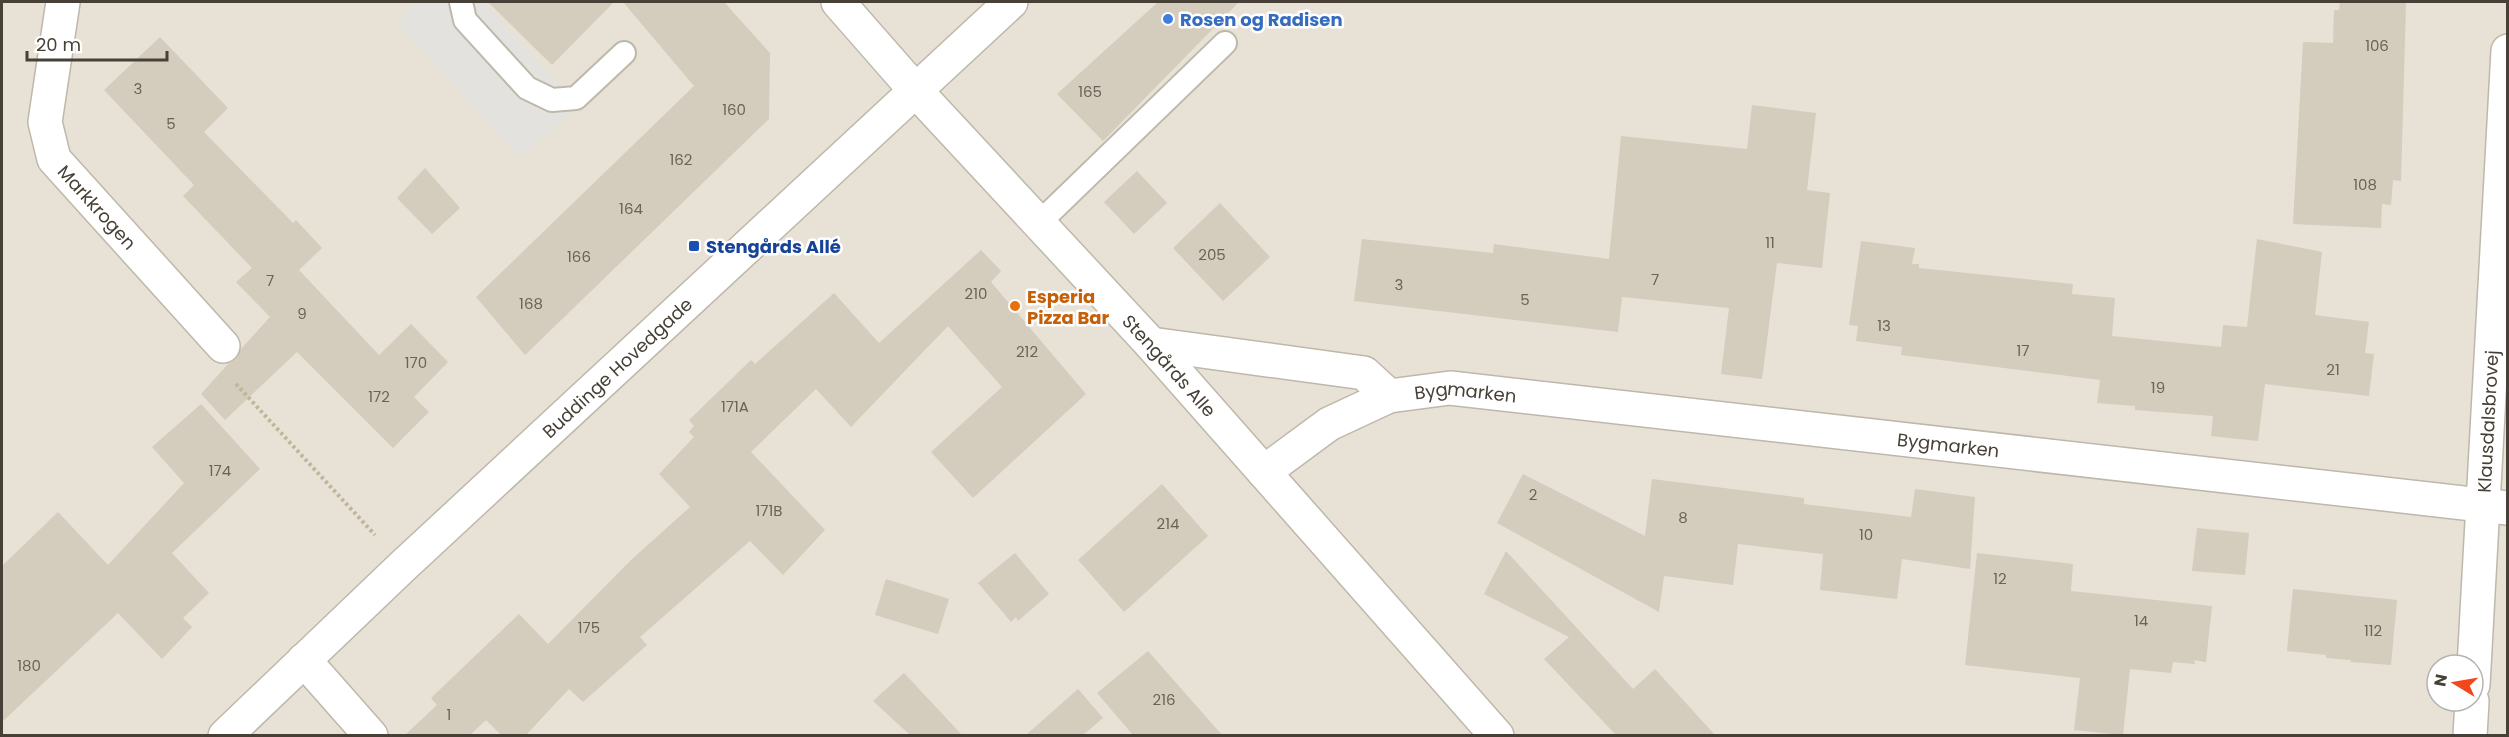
<svg xmlns="http://www.w3.org/2000/svg" width="2509" height="737" viewBox="0 0 2509 737" font-family="Poppins,sans-serif">
  <style>
    .residential { fill: #e7e2d5; fill-rule: evenodd }
    .parking { fill: #e4e2df }
    .building { fill: #d4ccbd }
    .lines { fill: none; stroke-linecap: round; stroke-linejoin: round }
    .service-casing { stroke: #beb8aa; stroke-width: 26 }
    .minor-casing { stroke: #beb8aa; stroke-width: 36 }
    .tertiary-casing { stroke: #beb8aa; stroke-width: 36 }
    .path { stroke: #c0b49b; stroke-width: 4; stroke-dasharray: 3 3; stroke-linecap: butt }
    .service { stroke: #fff; stroke-width: 22 }
    .minor { stroke: #fff; stroke-width: 33 }
    .tertiary { stroke: #fff; stroke-width: 33 }
    .shop-dot { fill: #3f7fe0; stroke: #fff; stroke-width: 2 }
    .transit-dot { fill: #1a4fb4; stroke: #fff; stroke-width: 2 }
    .food-dot { fill: #e8710a; stroke: #fff; stroke-width: 2 }
    .labels { text-anchor: middle; dominant-baseline: central; stroke-width: 5; stroke-linejoin: round; paint-order: stroke }
    .number-label { font-size: 15px; fill: #6a6358 }
    .shop-label { font-size: 18px; font-weight: bold; fill: #366cbe; stroke: #fff; text-anchor: start }
    .street-label { font-size: 18px; fill: #464036; stroke: #fff }
    .transit-label { font-size: 18px; font-weight: bold; fill: #164399; stroke: #fff; text-anchor: start }
    .food-label { font-size: 18px; font-weight: bold; fill: #c56008; stroke: #fff; text-anchor: start }
  </style>
  <rect width="100%" height="100%" fill="#f3f0e7"/>
  <!-- residential -->
  <path class="residential" d="M 2,2 L 2507,2 L 2507,735 L 2,735 ZM 2437,665 L 2473,665 L 2473,701 L 2437,701 Z"/>
  <!-- parking -->
  <polygon class="parking" points="418,2 484,2 578,106 519,158 396,21"/>
  <!-- building -->
  <g class="building">
    <polygon points="488,2 614,2 552,65"/>
    <polygon points="623,2 724,2 770,53 769,119 525,355 476,297 694,86"/>
    <polygon points="1158,2 1239,2 1103,141 1057,94"/>
    <polygon points="2340,2 2406,2 2401,181 2393,180 2391,205 2382,204 2381,228 2293,224 2303,42 2333,43 2334,10 2339,10"/>
    <polygon points="160,37 228,108 204,132 293,223 296,220 322,248 299,270 379,355 411,324 448,362 414,397 429,412 393,448 297,352 225,420 201,394 228,364 236,359 241,349 270,317 236,282 252,268 183,196 194,185 104,90"/>
    <polygon points="1752,105 1816,113 1807,190 1830,193 1822,268 1777,263 1762,379 1721,374 1729,308 1622,297 1618,332 1354,301 1362,239 1493,253 1494,244 1609,259 1621,136 1747,149"/>
    <polygon points="425,168 460,208 432,234 397,198"/>
    <polygon points="1137,171 1167,203 1134,234 1104,202"/>
    <polygon points="1220,203 1270,257 1223,301 1173,248"/>
    <polygon points="2257,239 2322,252 2315,315 2369,322 2365,353 2374,354 2369,396 2265,384 2258,441 2211,436 2213,416 2135,410 2135,406 2097,403 2100,380 1901,355 1902,347 1856,341 1858,326 1849,325 1861,241 1915,248 1912,264 1919,264 1919,268 2073,284 2072,294 2115,298 2112,336 2221,347 2223,325 2247,327"/>
    <polygon points="981,250 1001,271 991,282 1086,394 973,498 931,452 1002,387 948,326 851,427 816,389 751,452 825,530 783,575 750,541 640,637 647,645 583,702 569,689 526,735 501,735 486,720 470,735 405,735 437,705 431,698 519,614 548,644 631,560 690,507 659,474 694,437 689,432 694,426 689,420 751,360 755,364 834,293 879,343"/>
    <polygon points="201,404 260,469 172,553 209,593 183,618 192,627 162,659 118,613 2,722 2,566 58,512 108,565 184,483 152,447"/>
    <polygon points="1523,474 1645,536 1652,479 1804,498 1804,504 1911,517 1915,489 1975,497 1970,569 1902,559 1897,599 1820,590 1823,554 1738,544 1733,585 1664,576 1659,612 1497,523"/>
    <polygon points="1162,484 1208,536 1124,612 1078,560"/>
    <polygon points="2197,528 2249,533 2245,575 2192,571"/>
    <polygon points="1506,551 1633,689 1655,669 1715,735 1616,735 1544,659 1569,637 1484,594"/>
    <polygon points="1015,553 1049,594 1018,621 1016,617 1011,622 978,583"/>
    <polygon points="1977,553 2073,564 2071,591 2212,606 2206,662 2194,660 2195,664 2173,662 2171,673 2130,669 2123,735 2074,730 2080,678 1965,665"/>
    <polygon points="886,579 949,599 938,634 875,615"/>
    <polygon points="2293,589 2397,600 2391,665 2351,662 2351,660 2326,658 2326,655 2287,651"/>
    <polygon points="1148,651 1222,735 1133,735 1097,693"/>
    <polygon points="904,673 962,735 910,735 873,701"/>
    <polygon points="1078,689 1103,718 1083,735 1026,735"/>
  </g>
  <g class="lines">
    <!-- service casing -->
    <g class="service-casing">
      <g id="service">
        <polyline points="461,2 465,20 527,88 552,100 576,98 624,53"/>
        <polyline points="1039,223 1225,43"/>
      </g>
    </g>
    <!-- minor casing -->
    <g class="minor-casing">
      <g id="minor">
        <path id="s1" d="M 63,2 L 45,122 L 54,159 L 223,346"/>
        <polyline points="1151,344 1364,373 1389,396"/>
        <path id="s2" d="M 1264,472 L 1329,424 L 1389,396 L 1450,388 L 2508,508"/>
        <polyline points="304,660 371,736"/>
      </g>
    </g>
    <!-- tertiary casing -->
    <g class="tertiary-casing">
      <g id="tertiary">
        <path id="s3" d="M 838,2 L 916,91 L 1151,344 L 1497,736"/>
        <path id="s4" d="M 2473,685 L 2508,51"/>
        <path id="s5" d="M 225,736 L 403,566 L 1011,2"/>
        <polyline points="2470,736 2472,701"/>
      </g>
    </g>
    <!-- path -->
    <polyline class="path" points="236,384 375,535"/>
    <!-- service -->
    <use href="#service" class="service"/>
    <!-- minor -->
    <use href="#minor" class="minor"/>
    <!-- tertiary -->
    <use href="#tertiary" class="tertiary"/>
  </g>
  <!-- markers -->
  <circle class="shop-dot" cx="1168" cy="19" r="6"/>
  <rect class="transit-dot" x="688" y="240" width="12" height="12" rx="3"/>
  <circle class="food-dot" cx="1015" cy="306" r="6"/>
  <g class="labels">
    <!-- number labels -->
    <g class="number-label">
      <text x="2377" y="45">106</text>
      <text x="138" y="88">3</text>
      <text x="1090" y="91">165</text>
      <text x="734" y="109">160</text>
      <text x="171" y="123">5</text>
      <text x="681" y="159">162</text>
      <text x="2365" y="184">108</text>
      <text x="631" y="208">164</text>
      <text x="1770" y="242">11</text>
      <text x="1212" y="254">205</text>
      <text x="579" y="256">166</text>
      <text x="1655" y="279">7</text>
      <text x="270" y="280">7</text>
      <text x="1399" y="284">3</text>
      <text x="976" y="293">210</text>
      <text x="1525" y="299">5</text>
      <text x="531" y="303">168</text>
      <text x="302" y="313">9</text>
      <text x="1884" y="325">13</text>
      <text x="2023" y="350">17</text>
      <text x="1027" y="351">212</text>
      <text x="416" y="362">170</text>
      <text x="2333" y="369">21</text>
      <text x="2158" y="387">19</text>
      <text x="379" y="396">172</text>
      <text x="735" y="406">171A</text>
      <text x="220" y="470">174</text>
      <text x="1533" y="494">2</text>
      <text x="769" y="510">171B</text>
      <text x="1683" y="517">8</text>
      <text x="1168" y="523">214</text>
      <text x="1866" y="534">10</text>
      <text x="2000" y="578">12</text>
      <text x="2141" y="620">14</text>
      <text x="589" y="627">175</text>
      <text x="2373" y="630">112</text>
      <text x="29" y="665">180</text>
      <text x="1164" y="699">216</text>
      <text x="449" y="714">1</text>
    </g>
    <!-- shop labels -->
    <g class="shop-label">
      <text x="1180" y="19">Rosen og Radisen</text>
    </g>
    <!-- street labels -->
    <g class="street-label">
      <text stroke="none"><textPath href="#s1" startOffset="224">Markkrogen</textPath></text>
      <text stroke="none"><textPath href="#s3" startOffset="492">Stengårds Alle</textPath></text>
      <text stroke="none"><textPath href="#s5" startOffset="538">Buddinge Hovedgade</textPath></text>
      <text stroke="none"><textPath href="#s2" startOffset="224">Bygmarken</textPath></text>
      <text stroke="none"><textPath href="#s4" startOffset="264">Klausdalsbrovej</textPath></text>
      <text stroke="none"><textPath href="#s2" startOffset="710">Bygmarken</textPath></text>
    </g>
    <!-- transit labels -->
    <g class="transit-label">
      <text x="706" y="246">Stengårds Allé</text>
    </g>
    <!-- food labels -->
    <g class="food-label">
      <text x="1027" y="296">Esperia<tspan x="1027" dy="21">Pizza Bar</tspan></text>
    </g>
  </g>
  <!-- border -->
  <rect width="2509" height="737" fill="none" stroke="#464036" stroke-width="6"/>
  <!-- north arrow -->
  <g transform="translate(2455 683) rotate(281)"><circle r="28" fill="#ffffff" stroke="#b5b3af" stroke-width="1.5"/>
  <path d="M0-4.5L10 22L0 15L-10 22Z" fill="#f4461d"/>
  <text y="-9" font-size="16" font-weight="bold" text-anchor="middle" fill="#464036">N</text>
  </g>
  <!-- scale -->
  <path d="M27 51v9h140v-9" fill="none" stroke="#464036" stroke-width="3"/>
  <text x="36" y="51" font-size="18" fill="#464036" stroke="#ffffff" stroke-width="4.5" paint-order="stroke">20 m</text>
</svg>
